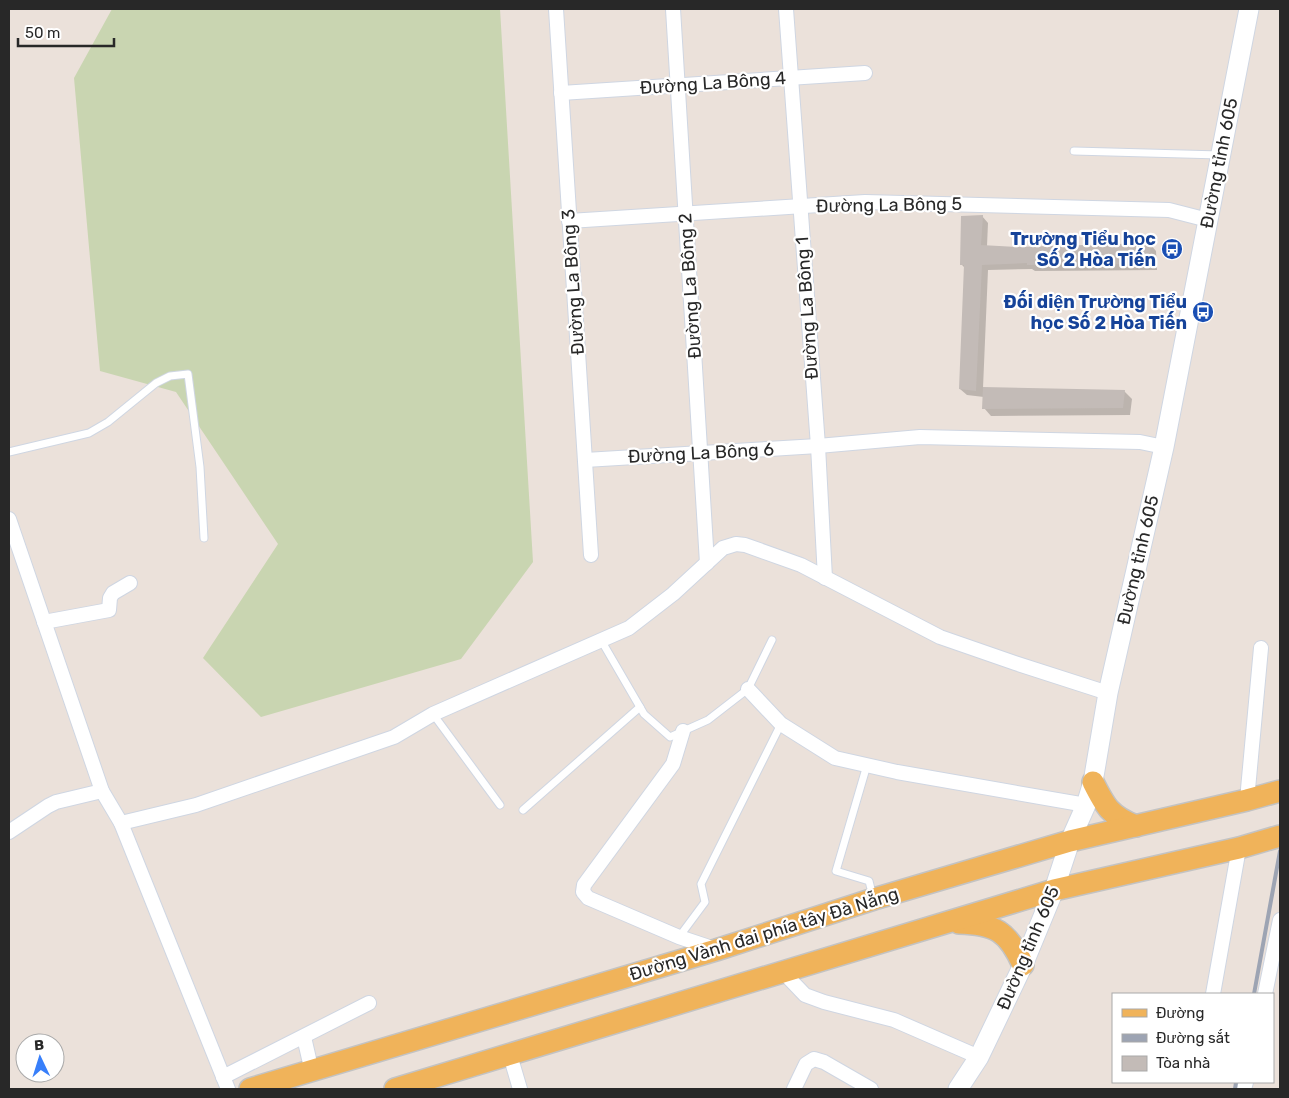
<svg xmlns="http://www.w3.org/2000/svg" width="1289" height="1098" viewBox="0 0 1289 1098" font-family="Rubik,sans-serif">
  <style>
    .cemetery { fill: #c9d5b1 }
    .shadow { fill: #0003 }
    .building { fill: #c3bbb7 }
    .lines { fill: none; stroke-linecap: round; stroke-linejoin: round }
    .lane-casing { stroke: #cfd6e2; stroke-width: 9 }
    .street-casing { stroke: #cfd6e2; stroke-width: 16 }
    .secondary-casing { stroke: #cfd6e2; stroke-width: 21 }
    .primary-casing { stroke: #c3c3c3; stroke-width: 24 }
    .lane { stroke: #fff; stroke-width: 7 }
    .street { stroke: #fff; stroke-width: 14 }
    .secondary { stroke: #fff; stroke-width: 19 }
    .primary { stroke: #f0b35a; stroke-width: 21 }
    .rail { stroke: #9da4b3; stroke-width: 4 }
    .labels { text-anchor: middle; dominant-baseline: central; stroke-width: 4.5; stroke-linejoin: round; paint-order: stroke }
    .street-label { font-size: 18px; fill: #282828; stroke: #fff }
    .transit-label { font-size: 18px; font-weight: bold; fill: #164399; stroke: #fff; text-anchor: end }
  </style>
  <rect width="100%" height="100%" fill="#ebe1da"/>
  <!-- cemetery -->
  <polygon class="cemetery" points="112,9 500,9 533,562 461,659 261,717 203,658 278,544 176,392 100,371 74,78"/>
  <!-- shadow -->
  <polygon class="shadow" points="982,216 988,223 987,246 1017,248 1150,244 1156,251 1157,270 1035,271 1032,269 988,270 983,388 1124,391 1132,399 1130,415 991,416 984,408 984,397 967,395 960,389 965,268 962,265"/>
  <!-- building -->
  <g class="building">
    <polygon points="983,215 981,245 1017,247 1150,243 1151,264 1027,265 1027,263 982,265 976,391 959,389 964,265 960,265 961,216"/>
    <polygon points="983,387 1125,390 1123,408 982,409"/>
  </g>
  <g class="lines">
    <!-- lane casing -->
    <g class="lane-casing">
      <g id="lane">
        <polyline points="1074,151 1220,155"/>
        <polyline points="9,452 89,433 108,422 156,383 170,376 188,374 200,467 204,538"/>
        <polyline points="601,640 644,714 670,737 708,720 748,689 772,640"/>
        <polyline points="433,714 500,805"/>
        <polyline points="867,765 836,871 869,881 873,897"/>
        <polyline points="523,810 640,707"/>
        <polyline points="679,937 705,902 701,884 781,724"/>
      </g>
    </g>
    <!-- street casing -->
    <g class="street-casing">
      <g id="street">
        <polyline points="556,9 591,555"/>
        <polyline points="673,9 707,563"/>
        <polyline points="786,9 818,446 825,578"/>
        <polyline points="561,93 865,73"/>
        <polyline points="569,221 865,202 1169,210 1208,220"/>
        <polyline points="585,460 818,446 920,437 1140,442 1164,447"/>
        <polyline points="9,519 102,791 121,823 228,1089"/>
        <polyline points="44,622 109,610 110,598 113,593 130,583"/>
        <polyline points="748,689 781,724 835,758 897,772 1086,805"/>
        <polyline points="683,731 673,764 584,885 583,892 588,898 679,937 715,949"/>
        <polyline points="1247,800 1261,648"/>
        <polyline points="121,823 196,805 394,737 433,714 629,628 673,594 723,548 736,544 745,545 801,565 940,637 1015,663 1108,693"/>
        <polyline points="9,832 48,806 56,802 102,791"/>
        <polyline points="782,971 805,995 824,1002 894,1020 979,1057"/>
        <polyline points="1213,994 1239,848"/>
        <polyline points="1265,994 1280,920"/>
        <polyline points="304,1037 312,1072"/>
        <polyline points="510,1055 520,1089"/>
        <polyline points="223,1077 369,1003"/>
        <polyline points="794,1089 806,1064 814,1059 824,1062 871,1089"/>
        <polyline points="1244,1089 1246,1082"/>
      </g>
    </g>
    <!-- secondary casing -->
    <g class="secondary-casing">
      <polyline id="secondary" points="958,1089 979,1057 1023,965 1054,890 1070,841 1086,805 1093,782 1108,693 1164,447 1249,9"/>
    </g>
    <!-- primary casing -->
    <g class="primary-casing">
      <g id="primary">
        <path d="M 1093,782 C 1105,806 1110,816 1136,826"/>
        <path d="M 959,923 C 995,924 1008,931 1023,965"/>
        <polyline points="250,1089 716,950 874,899 1070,841 1247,800 1280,791"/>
        <polyline points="395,1089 1054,890 1239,848 1280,836"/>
      </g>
    </g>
    <!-- lane -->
    <use href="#lane" class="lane"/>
    <!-- street -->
    <use href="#street" class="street"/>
    <!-- secondary -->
    <use href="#secondary" class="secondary"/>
    <!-- primary -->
    <use href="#primary" class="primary"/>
    <!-- rail -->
    <g class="rail">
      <polyline points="1254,994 1280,851"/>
      <polyline points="1235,1089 1236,1082"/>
    </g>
  </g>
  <!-- icons -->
  <defs>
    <g id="bus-disc" transform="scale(1.125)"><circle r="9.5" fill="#1a4fb4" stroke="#fff"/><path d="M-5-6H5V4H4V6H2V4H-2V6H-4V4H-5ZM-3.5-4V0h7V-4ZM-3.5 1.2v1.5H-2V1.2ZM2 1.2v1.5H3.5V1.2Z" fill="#fff"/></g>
  </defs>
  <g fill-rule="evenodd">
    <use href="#bus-disc" x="1172" y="249"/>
    <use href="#bus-disc" x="1203" y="312"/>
  </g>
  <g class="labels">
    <!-- street labels -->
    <g class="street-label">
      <text transform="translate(713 83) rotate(-4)">Đường La Bông 4</text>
      <text transform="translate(1219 163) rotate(-79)">Đường tỉnh 605</text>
      <text transform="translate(889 205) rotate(-1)">Đường La Bông 5</text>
      <text transform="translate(573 282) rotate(-94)">Đường La Bông 3</text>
      <text transform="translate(690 286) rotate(-94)">Đường La Bông 2</text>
      <text transform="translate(807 308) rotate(-94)">Đường La Bông 1</text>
      <text transform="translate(701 453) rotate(-3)">Đường La Bông 6</text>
      <text transform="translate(1138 560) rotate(-77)">Đường tỉnh 605</text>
      <text transform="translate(764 934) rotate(-17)">Đường Vành đai phía tây Đà Nẵng</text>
      <text transform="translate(1028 948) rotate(-67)">Đường tỉnh 605</text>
    </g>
    <!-- transit labels -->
    <g class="transit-label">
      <text x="1156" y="239">Trường Tiểu học<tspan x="1156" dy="21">Số 2 Hòa Tiến</tspan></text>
      <text x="1187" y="302">Đối diện Trường Tiểu<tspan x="1187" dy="21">học Số 2 Hòa Tiến</tspan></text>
    </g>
  </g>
  <!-- border -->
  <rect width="1289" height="1098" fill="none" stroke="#282828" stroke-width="20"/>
  <!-- legend -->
  <rect x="1112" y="993" width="162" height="90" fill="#ffffff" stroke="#a9a9a9"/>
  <rect x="1122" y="1009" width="25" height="8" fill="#f0b35a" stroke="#a9a9a9"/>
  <text x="1156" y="1018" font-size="15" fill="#282828">Đường</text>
  <rect x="1122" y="1034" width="25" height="8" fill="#9da4b3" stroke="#a9a9a9"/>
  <text x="1156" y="1043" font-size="15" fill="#282828">Đường sắt</text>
  <rect x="1122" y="1056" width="25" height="15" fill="#c3bbb7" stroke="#a9a9a9"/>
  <text x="1156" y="1068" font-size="15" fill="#282828">Tòa nhà</text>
  <!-- north arrow -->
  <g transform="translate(40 1058) rotate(356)"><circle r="24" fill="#ffffff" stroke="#a9a9a9"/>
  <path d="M0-4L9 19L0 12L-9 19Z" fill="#387ffa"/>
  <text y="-8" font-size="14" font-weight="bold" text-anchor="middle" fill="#282828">B</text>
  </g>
  <!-- scale -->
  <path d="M18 38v8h96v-8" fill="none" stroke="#282828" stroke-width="2.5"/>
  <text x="25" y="38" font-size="15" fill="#282828" stroke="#ffffff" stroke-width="4" paint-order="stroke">50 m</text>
</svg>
